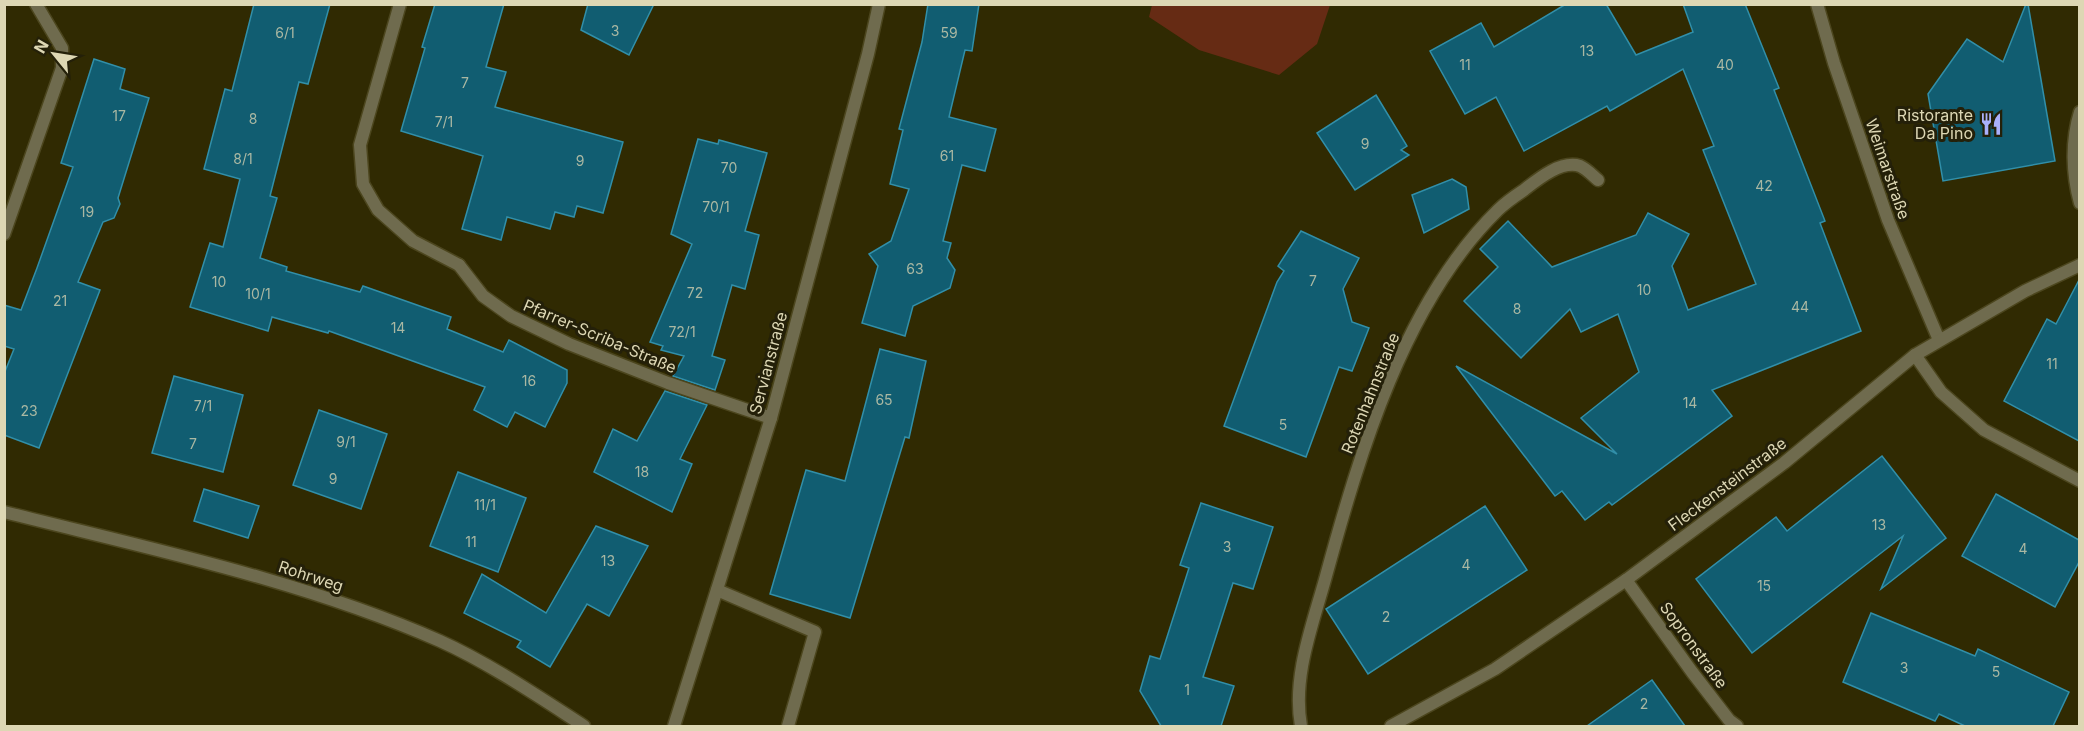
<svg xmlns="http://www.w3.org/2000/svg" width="2084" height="731" viewBox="0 0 2084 731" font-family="Inter,sans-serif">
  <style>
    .green { fill: #662b14 }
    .building { fill: #115d71; stroke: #318fa9; stroke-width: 1.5 }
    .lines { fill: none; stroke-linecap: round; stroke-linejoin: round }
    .lane-casing { stroke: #4c461e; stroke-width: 15 }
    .street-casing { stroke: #4c461e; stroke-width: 15 }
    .lane { stroke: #6f6b4e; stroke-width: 12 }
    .street { stroke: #6f6b4e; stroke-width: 12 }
    .labels { text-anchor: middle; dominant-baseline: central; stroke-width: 6; stroke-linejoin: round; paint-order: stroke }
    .number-label { font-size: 14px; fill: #aab8a3 }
    .poi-label { font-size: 16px; fill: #ddd7b4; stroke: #242009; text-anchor: end }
    .street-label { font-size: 16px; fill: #ddd7b4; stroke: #242009 }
  </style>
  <rect width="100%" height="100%" fill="#302a02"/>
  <!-- green -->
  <polygon class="green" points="1152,5 1152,4 1330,5 1317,44 1279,75 1199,50 1149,17"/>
  <!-- building -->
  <g class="building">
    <polygon points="254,4 330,4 308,84 299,82 270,196 277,198 260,258 287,267 286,271 360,292 363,286 451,317 447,329 503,352 509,340 567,370 567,383 545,427 515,412 507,427 474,410 485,387 329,331 328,333 272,317 268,331 190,307 210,243 223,247 240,179 204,169 225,89 232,91"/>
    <polygon points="435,4 504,4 486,67 506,72 495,107 623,142 603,213 577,206 574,217 555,212 550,229 507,217 501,240 462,229 483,156 401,131 425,48 422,47"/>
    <polygon points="588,4 654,4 629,55 581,30"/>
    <polygon points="928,4 979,4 972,51 965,50 949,117 996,129 985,171 962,165 943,241 951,243 947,258 955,270 950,288 913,306 905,336 862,323 878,266 869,254 891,241 909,189 890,184 903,130 899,129 922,42"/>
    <polygon points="1566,4 1606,4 1636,55 1693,32 1683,4 1745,4 1779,88 1774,90 1825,221 1820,223 1861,331 1712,390 1732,416 1612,505 1609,502 1585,520 1562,491 1555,496 1456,366 1617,454 1581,418 1639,372 1618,314 1581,332 1570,309 1521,358 1464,301 1498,267 1480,249 1508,221 1552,267 1636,235 1648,213 1689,234 1672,266 1688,310 1756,284 1703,150 1714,146 1683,69 1610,111 1607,106 1524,151 1496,97 1465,114 1430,51 1481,23 1494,47"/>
    <polygon points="2026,4 2028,4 2055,161 1943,181 1928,94 1967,39 2003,62"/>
    <polygon points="94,59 125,69 120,89 149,98 118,198 120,204 114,218 103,222 78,282 100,290 39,448 4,435 4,374 14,349 4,346 4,305 21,310 37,268 73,167 61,163"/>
    <polygon points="1376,95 1407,146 1401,150 1409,155 1355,190 1317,133"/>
    <polygon points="698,139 718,144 719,140 767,153 745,231 759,235 745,289 732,285 712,356 725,360 715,390 673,376 684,356 661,350 663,346 650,342 692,244 671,234"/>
    <polygon points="1452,179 1466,187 1469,209 1424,233 1412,195"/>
    <polygon points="1301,231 1359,258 1343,289 1352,322 1369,328 1352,371 1339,367 1306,457 1224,426 1277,282 1284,271 1278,266"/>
    <polygon points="2079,280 2079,441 2004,401 2047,319 2056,324"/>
    <polygon points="880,349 926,361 909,438 905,437 850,618 770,594 806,470 845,481"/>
    <polygon points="174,376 243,395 223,472 152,453"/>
    <polygon points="665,391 707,405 680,459 692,464 672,512 594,472 613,429 637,441"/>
    <polygon points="319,410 387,434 361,509 293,485"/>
    <polygon points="1882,456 1946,538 1881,589 1903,536 1752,653 1696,579 1776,517 1787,531"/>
    <polygon points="458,472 526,498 498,572 430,546"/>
    <polygon points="204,489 259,506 248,538 194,521"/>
    <polygon points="1996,494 2079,540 2079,562 2055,607 1962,556"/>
    <polygon points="1201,503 1273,527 1253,589 1233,583 1203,677 1234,686 1221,726 1161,726 1140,691 1150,656 1160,659 1189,568 1180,565"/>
    <polygon points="1485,506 1527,570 1368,674 1326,609"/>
    <polygon points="596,526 648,546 609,616 587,604 550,667 517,647 521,641 464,613 482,574 546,613"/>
    <polygon points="1871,613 1975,656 1978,649 2069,692 2053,726 1965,726 1939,714 1935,721 1843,682"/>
    <polygon points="1652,680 1685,726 1587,726"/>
  </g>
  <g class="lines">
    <!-- lane casing -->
    <g class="lane-casing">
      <g id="lane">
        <polyline points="459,265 483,296 511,316 569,344 668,383 771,418"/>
        <polyline points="717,590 815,632 788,726"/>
      </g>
    </g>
    <!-- street casing -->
    <g class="street-casing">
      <g id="street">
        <polyline points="400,4 360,145 363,184 378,210 413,241 459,265"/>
        <polyline points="1817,4 1834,63 1888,220 1939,340"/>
        <path d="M 2080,112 C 2071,141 2072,174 2080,203"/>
        <polyline points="4,234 62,68 62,48 36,4"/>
        <polyline points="1915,355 1941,392 1984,430 2080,481"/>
        <path d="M 4,512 C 151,549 301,580 440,641 C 489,663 539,697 584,726"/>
        <polyline points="1626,580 1692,672 1729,720 1737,726"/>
        <polyline points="674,726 771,418 868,54 879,4"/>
        <path d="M 1301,726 C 1292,676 1313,624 1326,576 C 1360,452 1404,302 1498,210 C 1506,202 1515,196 1524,190 C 1538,179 1561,160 1580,166 C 1587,169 1593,176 1598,180"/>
        <polyline points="1391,726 1495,669 1626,580 1784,463 1915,355 2025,291 2080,265"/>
      </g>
    </g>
    <!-- lane -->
    <use href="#lane" class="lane"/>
    <!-- street -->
    <use href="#street" class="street"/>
  </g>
  <!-- icons -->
  <defs>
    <g id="restaurant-bare" transform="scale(1.8)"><path d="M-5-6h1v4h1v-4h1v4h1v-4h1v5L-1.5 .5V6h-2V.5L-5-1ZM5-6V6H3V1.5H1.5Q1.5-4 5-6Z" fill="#aab0fb" stroke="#242009" stroke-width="2.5" paint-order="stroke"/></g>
  </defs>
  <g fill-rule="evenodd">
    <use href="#restaurant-bare" x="1991" y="124"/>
  </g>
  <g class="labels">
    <!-- number labels -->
    <g class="number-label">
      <text x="615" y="30">3</text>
      <text x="285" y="32">6/1</text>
      <text x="949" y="32">59</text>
      <text x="1587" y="50">13</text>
      <text x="1465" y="64">11</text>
      <text x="1725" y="64">40</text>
      <text x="465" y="82">7</text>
      <text x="119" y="115">17</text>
      <text x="253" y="118">8</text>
      <text x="444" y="121">7/1</text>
      <text x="1365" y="143">9</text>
      <text x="947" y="155">61</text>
      <text x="243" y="158">8/1</text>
      <text x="580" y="160">9</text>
      <text x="729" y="167">70</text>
      <text x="1764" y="185">42</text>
      <text x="716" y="206">70/1</text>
      <text x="87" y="211">19</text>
      <text x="915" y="268">63</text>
      <text x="1313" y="280">7</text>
      <text x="219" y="281">10</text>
      <text x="1644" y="289">10</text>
      <text x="695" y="292">72</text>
      <text x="258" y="293">10/1</text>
      <text x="60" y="300">21</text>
      <text x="1800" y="306">44</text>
      <text x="1517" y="308">8</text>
      <text x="398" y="327">14</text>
      <text x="682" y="331">72/1</text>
      <text x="2052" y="363">11</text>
      <text x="529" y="380">16</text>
      <text x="884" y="399">65</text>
      <text x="1690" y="402">14</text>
      <text x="203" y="405">7/1</text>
      <text x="29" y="410">23</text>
      <text x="1283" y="424">5</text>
      <text x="346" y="441">9/1</text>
      <text x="193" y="443">7</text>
      <text x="642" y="471">18</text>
      <text x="333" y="478">9</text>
      <text x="485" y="504">11/1</text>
      <text x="1879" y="524">13</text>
      <text x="471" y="541">11</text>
      <text x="1227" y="546">3</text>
      <text x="2023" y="548">4</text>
      <text x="608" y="560">13</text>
      <text x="1466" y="564">4</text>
      <text x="1764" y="585">15</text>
      <text x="1386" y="616">2</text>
      <text x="1904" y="667">3</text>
      <text x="1996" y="671">5</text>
      <text x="1187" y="689">1</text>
      <text x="1644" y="703">2</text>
    </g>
    <!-- poi labels -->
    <g class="poi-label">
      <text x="1973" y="115">Ristorante<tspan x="1973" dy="18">Da Pino</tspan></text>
    </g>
    <!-- street labels -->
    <g class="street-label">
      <text transform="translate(1888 169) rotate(71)">Weimarstraße</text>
      <text transform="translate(600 336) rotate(23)">Pfarrer-Scriba-Straße</text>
      <text transform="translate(768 363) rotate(-75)">Servianstraße</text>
      <text transform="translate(1370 393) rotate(-68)">Rotenhahnstraße</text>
      <text transform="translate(1727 484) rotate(-37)">Fleckensteinstraße</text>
      <text transform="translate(311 576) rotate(18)">Rohrweg</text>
      <text transform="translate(1694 645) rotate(54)">Sopronstraße</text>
    </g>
  </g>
  <!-- border -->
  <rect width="2084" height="731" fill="none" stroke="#ddd7b4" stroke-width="12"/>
  <!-- north arrow -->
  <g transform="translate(54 54) rotate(300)" stroke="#242009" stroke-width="4.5" paint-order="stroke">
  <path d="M0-4.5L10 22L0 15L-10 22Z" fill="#ddd7b4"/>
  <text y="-9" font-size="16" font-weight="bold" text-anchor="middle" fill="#ddd7b4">N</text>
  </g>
</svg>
